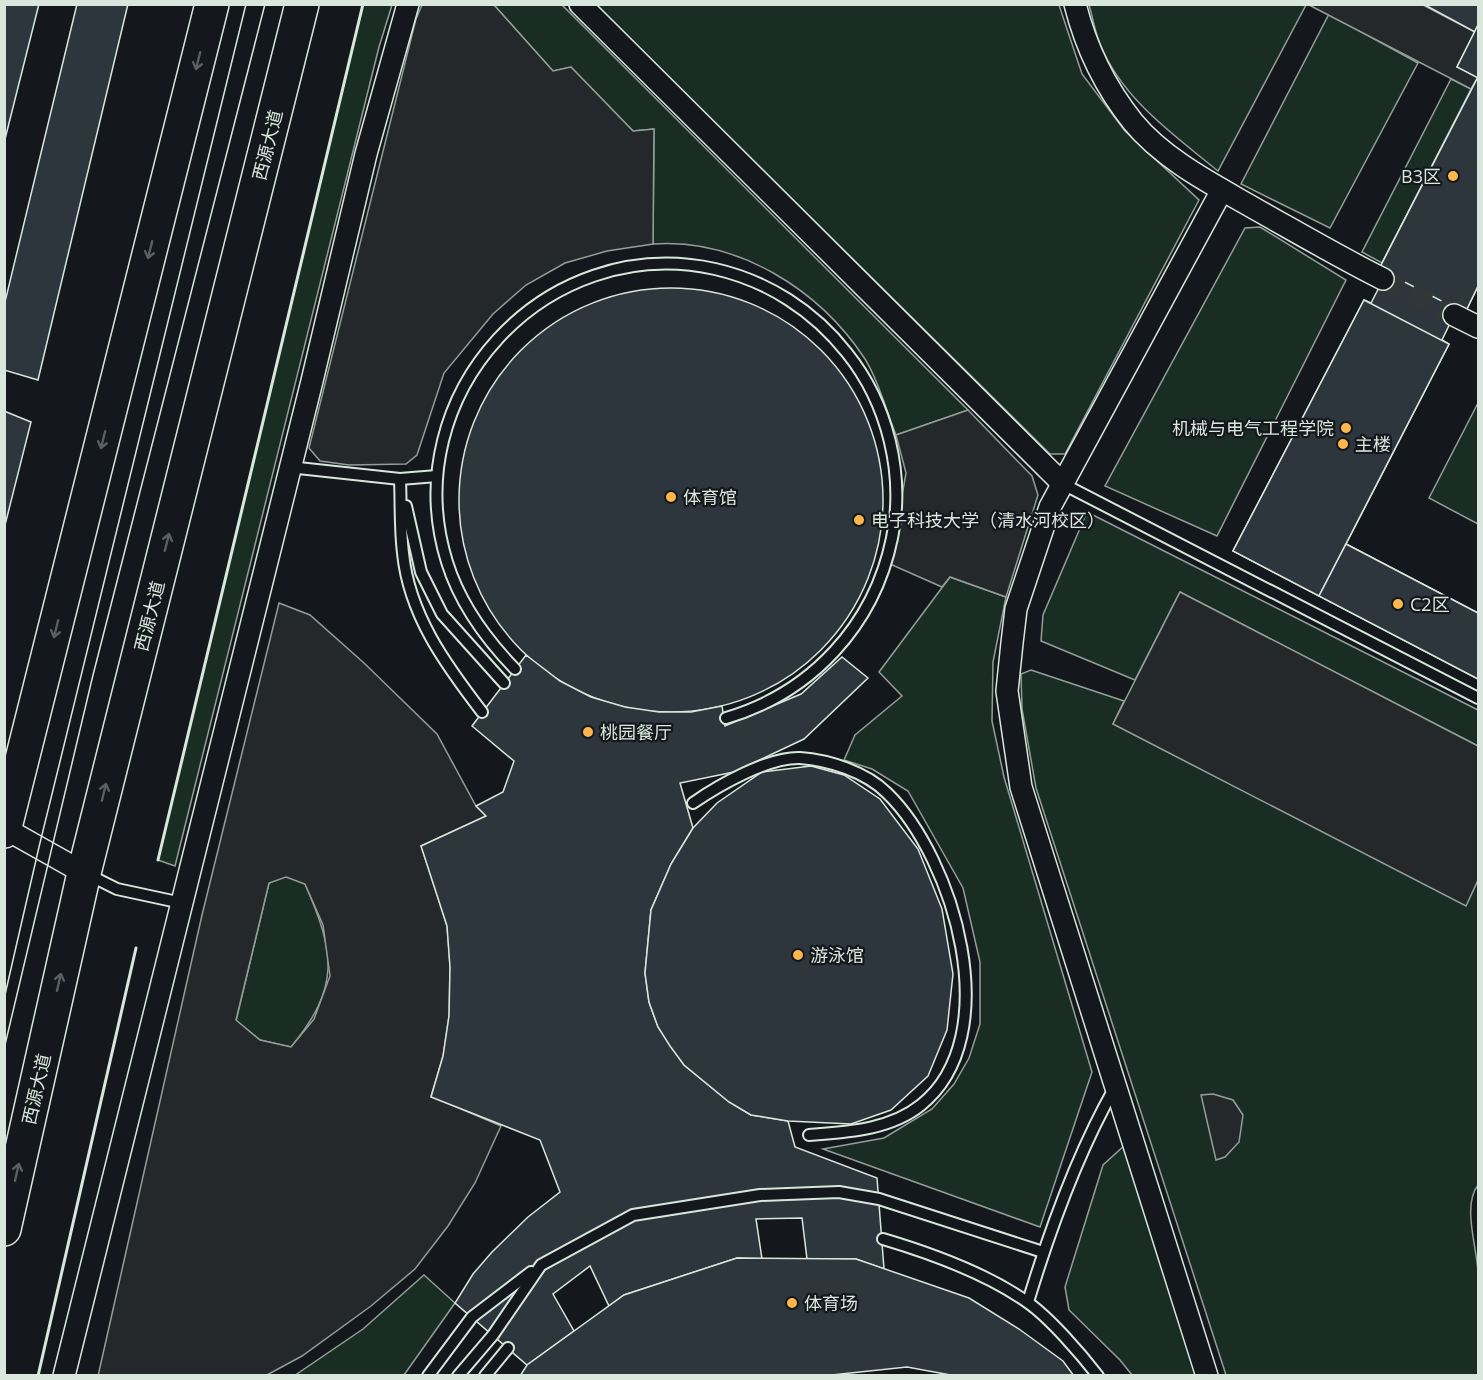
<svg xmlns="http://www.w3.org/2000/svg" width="1483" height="1380" viewBox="0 0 1483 1380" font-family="'Open Sans','Noto Sans SC',sans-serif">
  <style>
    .green { fill: #1a2d24; stroke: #939e99; stroke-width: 1.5 }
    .parking { fill: #24282b; stroke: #939e99; stroke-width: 1.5; fill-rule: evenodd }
    .building { fill: #2c363c; stroke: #d8e6dc; stroke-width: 1.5 }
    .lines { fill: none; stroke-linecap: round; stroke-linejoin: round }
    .minor-tunnel { stroke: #313739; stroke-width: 21; stroke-dasharray: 21 10; stroke-linecap: butt }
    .service-casing { stroke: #d8e6dc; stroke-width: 14 }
    .minor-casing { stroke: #d8e6dc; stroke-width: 24 }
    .primary-casing { stroke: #d8e6dc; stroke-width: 36 }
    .service { stroke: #14181c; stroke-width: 10 }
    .minor { stroke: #14181c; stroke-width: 21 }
    .primary { stroke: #14181c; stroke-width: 33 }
    .tram { stroke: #d8e6dc; stroke-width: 1.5 }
    .wall { stroke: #d8e6dc; stroke-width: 3 }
    .oneway { stroke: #59605f }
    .poi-dot { fill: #ffb74d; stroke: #14181c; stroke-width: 2 }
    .labels { text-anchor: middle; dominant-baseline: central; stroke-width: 4.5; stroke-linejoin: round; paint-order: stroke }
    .street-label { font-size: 18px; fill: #d8e6dc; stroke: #14181c }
    .poi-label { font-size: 18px; fill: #d8e6dc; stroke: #14181c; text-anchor: start }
  </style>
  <rect width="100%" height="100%" fill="#14181c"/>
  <!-- green -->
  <g class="green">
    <polygon points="363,5 392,5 379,47 175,866 158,860"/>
    <path d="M 494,5 L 562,5 L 968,410 L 896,435 C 886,411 879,381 865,359 C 819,289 737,238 653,244 L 654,129 L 633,131 L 571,67 L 553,71 Z"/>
    <polygon points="596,5 1059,5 1082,74 1125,131 1199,200 1065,454 1050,454"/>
    <path d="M 1089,5 L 1089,4 L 1306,5 L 1218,171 C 1174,135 1122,99 1100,44 C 1095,32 1093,18 1089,5 Z"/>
    <polygon points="1329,14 1418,63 1330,228 1241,184"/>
    <polygon points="1451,79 1471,89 1382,263 1362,252"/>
    <polygon points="1260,227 1346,280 1217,536 1105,486 1245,228"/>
    <polygon points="1478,403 1478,524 1429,498"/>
    <polygon points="1087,512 1478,710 1478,746 1180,592 1135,680 1041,641 1043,615"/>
    <polygon points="950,577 1006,597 993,662 992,721 1004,777 1092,1072 1040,1227 823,1149 884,1138 932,1109 954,1084 969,1058 980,1024 980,962 963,888 908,791 872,769 844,760 855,735 902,696 879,672"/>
    <path d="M 1031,670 L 1124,701 L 1113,724 L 1466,905 L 1478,880 L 1478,1185 C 1462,1206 1477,1247 1478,1272 C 1481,1306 1478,1341 1478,1375 L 1226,1375 L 1036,788 L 1022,709 L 1021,674 Z"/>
    <path d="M 286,876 L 305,884 C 335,953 341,986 291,1047 L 260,1040 L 236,1021 L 269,883 Z"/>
    <polygon points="1126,1144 1201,1375 1132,1375 1120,1360 1069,1310 1065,1287 1103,1165"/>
    <polygon points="424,1275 455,1303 404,1375 294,1376 363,1329"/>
  </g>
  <!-- parking -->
  <g class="parking">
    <polygon points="422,5 494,5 553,71 571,67 633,131 654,129 653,244 607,251 565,263 526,285 493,314 444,373 417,455 406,464 349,465 320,461 309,448 416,19"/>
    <polygon points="1309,5 1423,5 1475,32 1478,77 1471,89"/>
    <polygon points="968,410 1032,476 1038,495 1006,597 950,577 942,587 890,564 906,473 896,435"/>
    <polygon points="1180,592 1478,746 1478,880 1466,906 1113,724"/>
    <path d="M 279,603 L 310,615 L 364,663 L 437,734 L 476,806 L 486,816 L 421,846 L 447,926 L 450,967 L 449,1016 L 443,1056 L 431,1096 L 501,1126 L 475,1183 L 448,1226 L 415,1269 L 371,1306 L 302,1356 L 267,1375 L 98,1376 L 202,915 ZM 286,877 L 305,884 L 323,925 L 330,976 L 314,1019 L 291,1047 L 260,1040 L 236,1020 L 269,883 Z"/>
    <polygon points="1213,1094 1233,1100 1243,1115 1239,1142 1225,1157 1216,1160 1201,1095"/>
  </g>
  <!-- building -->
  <g class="building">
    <polygon points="4,4 39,4 4,143"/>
    <polygon points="77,4 128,4 38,380 4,370 4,306"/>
    <polygon points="1423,4 1478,4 1478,25 1475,32"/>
    <polygon points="1478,25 1478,286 1465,313 1457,309 1442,340 1449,344 1346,544 1478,613 1478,679 1233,551 1364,300 1371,303 1387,272 1379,269 1382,263 1478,77 1457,67"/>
    <polygon points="1478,25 1478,78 1457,67"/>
    <polygon points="1478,77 1478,286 1465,313 1379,269"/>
    <circle cx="671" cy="500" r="212"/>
    <polygon points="1364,300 1449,344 1319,596 1233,551"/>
    <polygon points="4,411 31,422 4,529"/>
    <polygon points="1346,544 1478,613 1478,679 1319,596"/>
    <polygon points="526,655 560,681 591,697 625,707 659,712 691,712 722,706 725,726 801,694 842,657 868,678 804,739 734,772 680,783 693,828 671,864 651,910 645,973 649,1002 658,1027 684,1065 729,1102 751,1115 788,1121 795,1147 877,1178 884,1269 856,1259 807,1259 802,1218 756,1219 762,1259 737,1258 624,1295 609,1306 590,1266 553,1294 574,1331 527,1365 455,1303 473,1274 492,1252 528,1217 560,1192 540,1140 431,1097 443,1056 449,1016 450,967 447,926 421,846 486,816 476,806 503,792 514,761 472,726"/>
    <polygon points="811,766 844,775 880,799 918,849 942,909 953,974 947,1030 928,1076 891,1110 851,1124 788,1121 751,1115 729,1102 684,1065 670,1046 658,1027 649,1002 645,973 651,910 671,864 693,828 717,803 762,772"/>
    <polygon points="737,1258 856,1259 969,1298 1019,1329 1063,1361 1074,1376 956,1376 907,1367 822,1376 520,1376 527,1365 624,1295"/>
  </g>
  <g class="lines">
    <!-- minor-tunnel -->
    <polyline class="minor-tunnel" points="1383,279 1454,315"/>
    <!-- service casing -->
    <g class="service-casing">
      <g id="service">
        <polyline points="289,467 400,479 437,476"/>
        <path d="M 400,479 C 401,504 400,529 403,553 C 409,615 446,665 482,712"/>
        <polyline points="1063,484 1478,698"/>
        <polyline points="406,506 421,572 442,614 504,683"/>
        <path d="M 515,669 C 485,638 460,604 447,562 C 395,395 545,232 715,269 C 768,281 814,311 847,353 C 888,404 905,475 892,538 C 874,626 811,693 726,718"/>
        <path d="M 693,803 C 719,785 768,757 800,758 C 829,760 866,772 887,793 C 954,858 1007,1036 921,1105 C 890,1130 847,1132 809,1135"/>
        <polyline points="87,874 117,889 182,903"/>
        <path d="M 883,1239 C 930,1253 986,1273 1027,1302 C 1049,1317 1081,1354 1098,1376"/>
        <path d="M 1028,1302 C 1050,1229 1077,1154 1115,1087"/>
        <polyline points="428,1376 472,1317 531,1272"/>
        <polyline points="458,1376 493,1335 541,1265 633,1215 760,1195 839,1192 879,1199 1043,1252"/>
        <polyline points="485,1376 508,1348"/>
      </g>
    </g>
    <!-- minor casing -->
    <g class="minor-casing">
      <g id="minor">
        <polyline points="580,4 1063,484"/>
        <path d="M 1075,4 C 1086,48 1105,87 1133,122 C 1165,161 1216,186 1259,211 C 1300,234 1341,258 1383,279"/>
        <polyline points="1454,315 1478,327"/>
        <polyline points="4,828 84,873"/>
        <polyline points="64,1376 312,381 366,154 408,4"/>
        <polyline points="1207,1376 1021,787 1007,691 1012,643 1016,609 1050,507 1222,190"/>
      </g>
    </g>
    <!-- primary casing -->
    <g class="primary-casing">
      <g id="primary">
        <polyline points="4,831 212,4"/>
        <polyline points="4,1229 84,873 302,4"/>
      </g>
    </g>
    <!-- service -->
    <use href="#service" class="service"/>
    <!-- minor -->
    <use href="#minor" class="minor"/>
    <!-- primary -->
    <use href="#primary" class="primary"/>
    <!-- tram -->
    <g class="tram">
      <polyline points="4,999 39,847 246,4"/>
      <polyline points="4,1049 93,675 265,4"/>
    </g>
    <!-- wall -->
    <g class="wall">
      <polyline points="158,860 363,4"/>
      <polyline points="38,1376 136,948"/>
    </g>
  </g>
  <!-- one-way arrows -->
  <defs><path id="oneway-shaft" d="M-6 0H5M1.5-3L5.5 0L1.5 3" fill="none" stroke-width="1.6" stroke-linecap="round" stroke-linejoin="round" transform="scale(1.5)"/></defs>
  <g class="oneway">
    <use href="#oneway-shaft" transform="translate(198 61) rotate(104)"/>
    <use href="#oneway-shaft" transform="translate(150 250) rotate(104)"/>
    <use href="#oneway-shaft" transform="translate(103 440) rotate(104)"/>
    <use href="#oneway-shaft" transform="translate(167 542) rotate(-76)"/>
    <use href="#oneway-shaft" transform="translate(56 629) rotate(104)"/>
    <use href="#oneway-shaft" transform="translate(104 792) rotate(-76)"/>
    <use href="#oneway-shaft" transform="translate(59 982) rotate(-77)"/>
    <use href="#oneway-shaft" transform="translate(17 1172) rotate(-77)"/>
  </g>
  <!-- markers -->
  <g class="poi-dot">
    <circle cx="1453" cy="176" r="6"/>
    <circle cx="1346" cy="428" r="6"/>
    <circle cx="1343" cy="444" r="6"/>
    <circle cx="671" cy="497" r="6"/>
    <circle cx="859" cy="520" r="6"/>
    <circle cx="1398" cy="604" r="6"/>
    <circle cx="588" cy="732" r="6"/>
    <circle cx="798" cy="955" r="6"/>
    <circle cx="792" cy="1303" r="6"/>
  </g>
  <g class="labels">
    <!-- street labels -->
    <g class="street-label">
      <text transform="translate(267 145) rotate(-76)">西源大道</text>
      <text transform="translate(149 616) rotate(-76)">西源大道</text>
      <text transform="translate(36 1089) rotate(-77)">西源大道</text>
    </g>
    <!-- poi labels -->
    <g class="poi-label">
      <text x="1441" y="176" text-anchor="end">B3区</text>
      <text x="1334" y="428" text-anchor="end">机械与电气工程学院</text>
      <text x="1355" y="444">主楼</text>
      <text x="683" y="497">体育馆</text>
      <text x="871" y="520">电子科技大学（清水河校区）</text>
      <text x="1410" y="604">C2区</text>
      <text x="600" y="732">桃园餐厅</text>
      <text x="810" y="955">游泳馆</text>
      <text x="804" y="1303">体育场</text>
    </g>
  </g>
  <!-- border -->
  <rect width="1483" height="1380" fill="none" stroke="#d8e6dc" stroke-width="12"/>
</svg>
